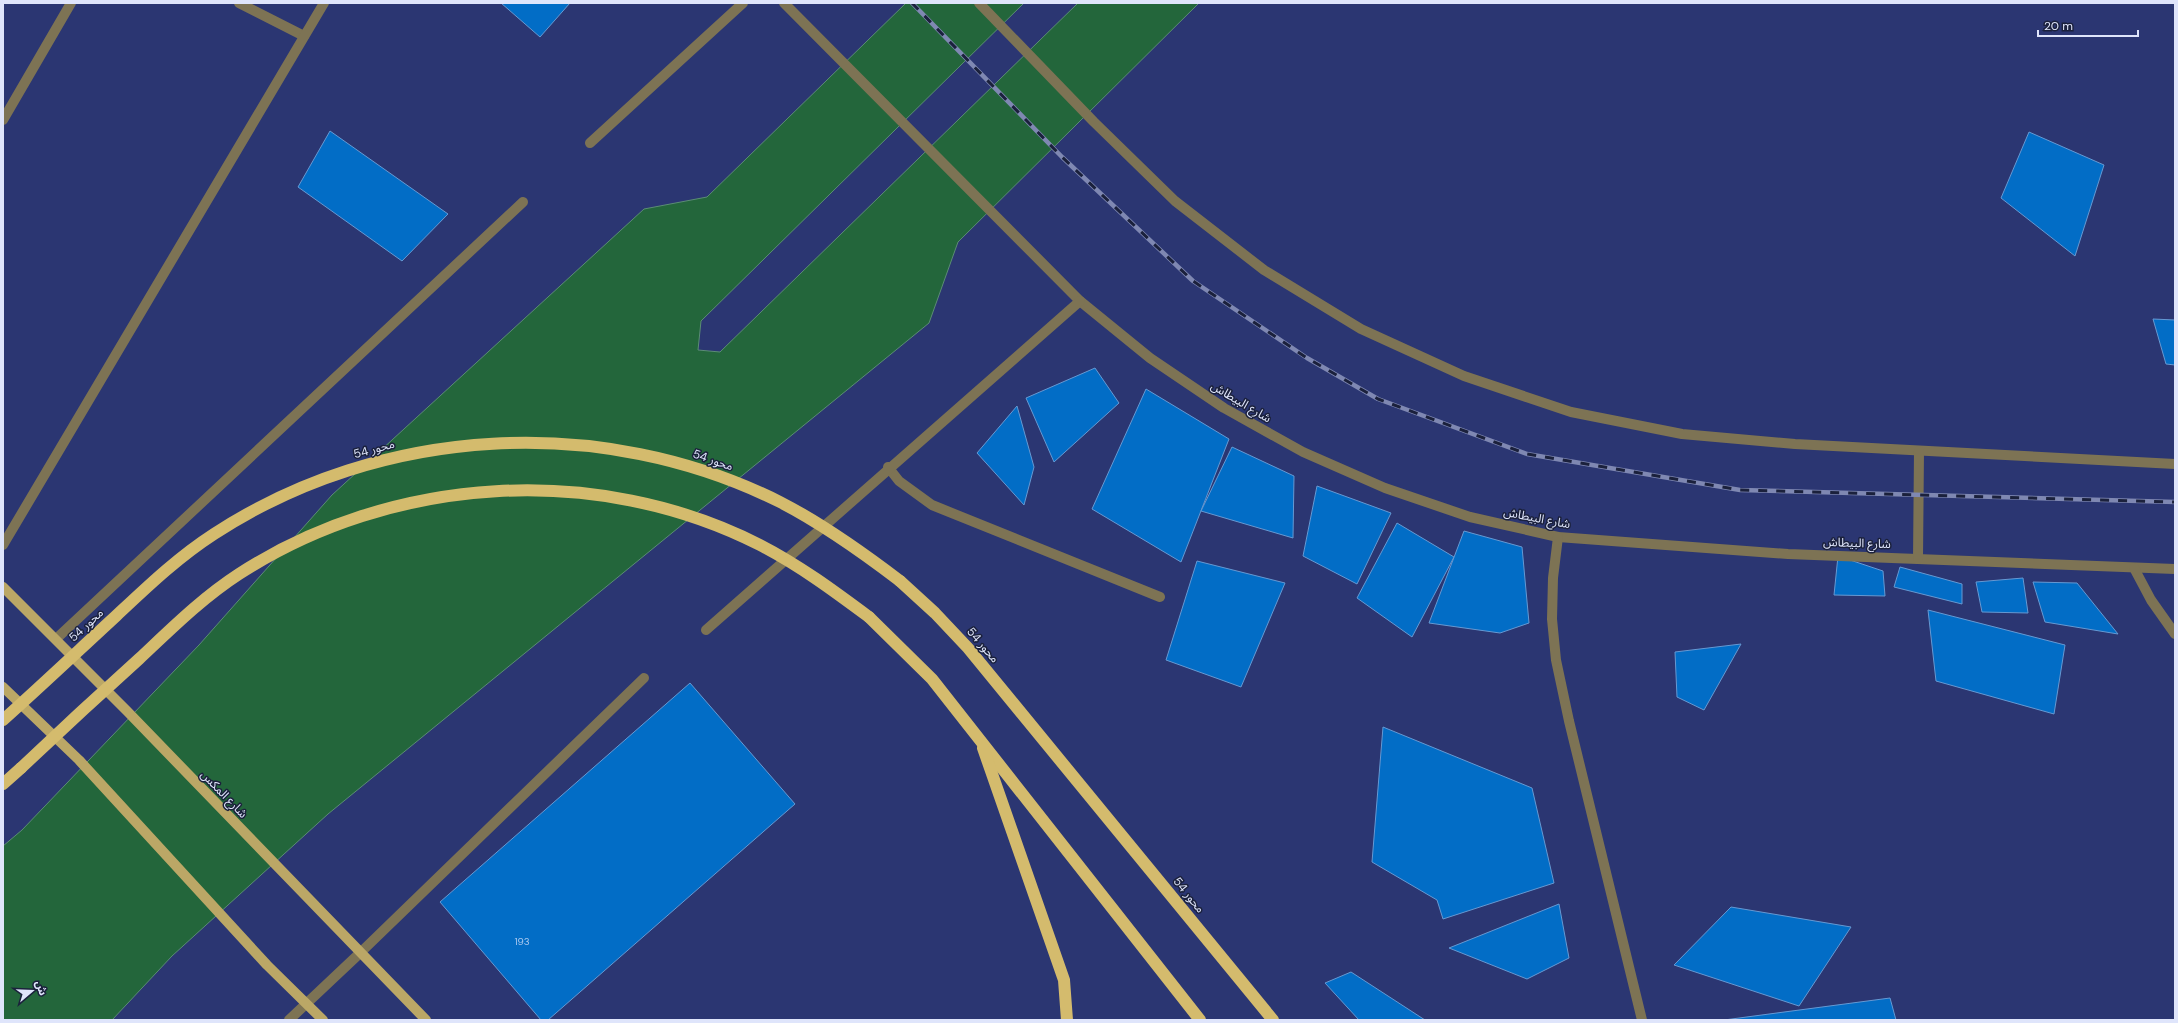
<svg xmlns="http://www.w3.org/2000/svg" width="2178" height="1023" viewBox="0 0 2178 1023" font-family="'DM Sans','Noto Sans Arabic',sans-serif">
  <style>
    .water { fill: #23663b; stroke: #5b8c75 }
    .building { fill: #026dc6; stroke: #6699d3 }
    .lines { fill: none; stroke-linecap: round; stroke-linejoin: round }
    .service { stroke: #7d7354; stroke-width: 10 }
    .minor { stroke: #7d7354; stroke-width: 10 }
    .primary { stroke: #bba766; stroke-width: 10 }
    .motorway { stroke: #d4bb6d; stroke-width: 12 }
    .rail-casing { stroke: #7f88b2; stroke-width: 4.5 }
    .rail { stroke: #1b213c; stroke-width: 3; stroke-dasharray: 9; stroke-linecap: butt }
    .motorway-bridge { stroke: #d4bb6d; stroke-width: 12 }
    .labels { text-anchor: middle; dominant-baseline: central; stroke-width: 3; stroke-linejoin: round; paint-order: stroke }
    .number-label { font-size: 10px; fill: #a8c7ee }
    .street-label { font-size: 12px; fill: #dfe5fb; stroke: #1b213c }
  </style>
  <rect width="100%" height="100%" fill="#2b3672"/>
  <!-- water -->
  <polygon class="water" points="906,3 1024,3 701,321 698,350 720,352 1078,3 1199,3 958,242 929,323 328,814 172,956 112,1020 3,1020 3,846 22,830 199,645 332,495 644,209 707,197"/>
  <!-- building -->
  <g class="building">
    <polygon points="501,3 570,3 540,37"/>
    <polygon points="330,131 448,214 402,261 298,187"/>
    <polygon points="2029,132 2104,165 2075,256 2001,198"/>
    <polygon points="2153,319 2175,320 2175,365 2166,364"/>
    <polygon points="1095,368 1119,403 1054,462 1026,398"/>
    <polygon points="1146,389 1229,439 1181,562 1092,509"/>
    <polygon points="1017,406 1034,467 1024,505 977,453"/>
    <polygon points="1232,447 1294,476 1293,538 1201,511"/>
    <polygon points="1317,486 1391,513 1357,584 1303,556"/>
    <polygon points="1397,523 1454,557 1412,637 1357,598"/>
    <polygon points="1464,531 1522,547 1529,623 1500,633 1429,623"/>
    <polygon points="1838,556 1883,571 1885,596 1834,595"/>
    <polygon points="1197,561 1285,583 1241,687 1166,660"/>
    <polygon points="1900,567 1962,584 1962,604 1894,587"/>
    <polygon points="2023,578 2028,613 1982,612 1976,582"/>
    <polygon points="2033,582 2077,583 2118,634 2045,622"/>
    <polygon points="1928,610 2065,645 2054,714 1936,681"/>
    <polygon points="1741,644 1704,710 1677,697 1675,652"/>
    <polygon points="690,683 795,804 548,1020 541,1020 440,902"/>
    <polygon points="1383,727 1532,788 1554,883 1443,919 1437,900 1372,862"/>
    <polygon points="1559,904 1569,958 1527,979 1449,948"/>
    <polygon points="1731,907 1851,927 1799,1006 1674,965"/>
    <polygon points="1351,972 1425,1020 1359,1020 1325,983"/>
    <polygon points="1890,998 1896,1020 1724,1020"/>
  </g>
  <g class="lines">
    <!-- service -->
    <g class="service">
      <polyline points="239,3 304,36"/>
      <polyline points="784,3 1080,301 1150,358 1224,408 1303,452 1385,488 1470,517 1558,537 1788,554 2175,569"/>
      <polyline points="979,3 1094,122 1175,201 1264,270 1361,329 1464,376 1571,412 1682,434 1795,444 2175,464"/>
      <polyline points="3,120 71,3"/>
      <polyline points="590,143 743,3"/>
      <polyline points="888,467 899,481 932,505 1160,597"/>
      <polyline points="1558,537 1553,578 1552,619 1556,660 1569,721 1642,1020"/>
      <polyline points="3,545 324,3"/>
      <polyline points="1918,559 1919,451"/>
      <polyline points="2134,568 2151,600 2175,634"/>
      <polyline points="706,630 1080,301"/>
      <polyline points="56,639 523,202"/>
      <polyline points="360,953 644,678"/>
    </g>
    <!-- minor -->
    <polyline class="minor" points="289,1020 360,953"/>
    <!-- primary -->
    <g class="primary">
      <polyline points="3,587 127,711 426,1020"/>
      <polyline points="3,687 79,760 267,965 323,1020"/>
    </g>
    <!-- motorway -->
    <g class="motorway">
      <polyline points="900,581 935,613 968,648 1273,1020"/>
      <polyline points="869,617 932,679 1200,1020"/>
      <polyline points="983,748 1064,980 1067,1020"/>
      <polyline points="3,784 21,768"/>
    </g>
    <!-- rail casing -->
    <g class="rail-casing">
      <polyline id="rail" points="912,3 1062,157 1193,281 1307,358 1378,399 1527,454 1740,490 2175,502"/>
    </g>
    <!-- rail -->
    <use href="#rail" class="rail"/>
    <!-- motorway-bridge -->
    <g class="motorway-bridge">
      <path d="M 3,720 C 41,686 78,651 116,616 C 147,587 177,558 214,534 C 381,425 602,413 780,502 C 823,524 862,552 900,581"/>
      <path d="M 21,768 C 60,731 99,695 139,659 C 171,629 202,598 239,574 C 392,475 597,462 760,545 C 799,565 834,591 869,617"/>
    </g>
  </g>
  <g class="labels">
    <!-- number labels -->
    <g class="number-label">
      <text x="522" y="941">193</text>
    </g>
    <!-- street labels -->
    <g class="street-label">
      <text transform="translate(1241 402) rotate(31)">شارع البيطاش</text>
      <text transform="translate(374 449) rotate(-15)">محور 54</text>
      <text transform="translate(713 460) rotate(19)">محور 54</text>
      <text transform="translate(1537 518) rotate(11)">شارع البيطاش</text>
      <text transform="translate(1857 543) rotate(2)">شارع البيطاش</text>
      <text transform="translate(86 625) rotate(-43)">محور 54</text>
      <text transform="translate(983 645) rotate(49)">محور 54</text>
      <text transform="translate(224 794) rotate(46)">شارع المكس</text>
      <text transform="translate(1189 895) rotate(51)">محور 54</text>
    </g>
  </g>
  <!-- border -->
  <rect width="2178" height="1023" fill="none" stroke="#dfe5fb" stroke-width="8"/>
  <!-- north arrow -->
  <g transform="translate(32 991) rotate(71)" stroke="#1b213c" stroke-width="3" paint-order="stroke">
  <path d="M0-3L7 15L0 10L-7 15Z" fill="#dfe5fb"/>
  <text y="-6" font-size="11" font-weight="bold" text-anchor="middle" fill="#dfe5fb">ش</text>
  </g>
  <!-- scale -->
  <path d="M2038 30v6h100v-6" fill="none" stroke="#dfe5fb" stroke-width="2"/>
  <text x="2044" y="30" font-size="12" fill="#dfe5fb" stroke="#1b213c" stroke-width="3" paint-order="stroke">20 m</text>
</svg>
